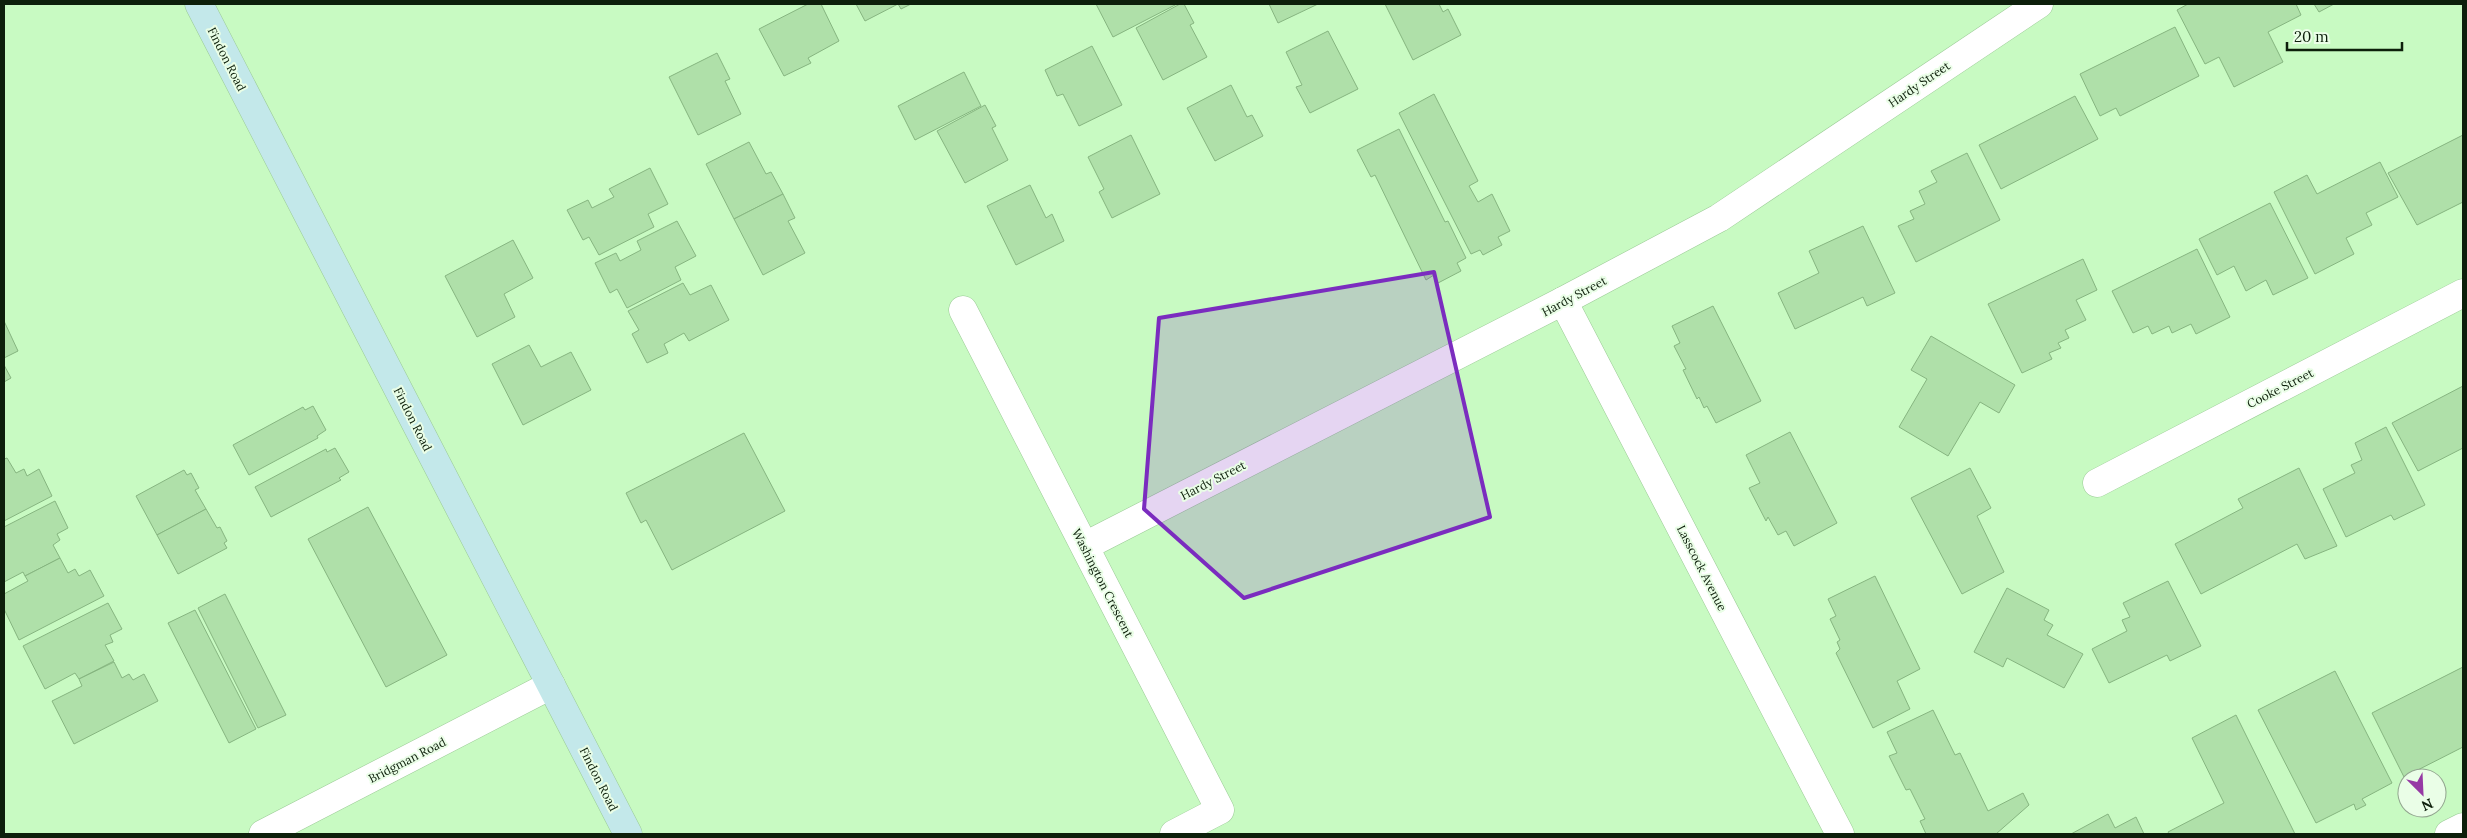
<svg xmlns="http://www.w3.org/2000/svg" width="2467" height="838" viewBox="0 0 2467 838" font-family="Lora,serif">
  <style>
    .building { fill: #afe0a9; stroke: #86b580 }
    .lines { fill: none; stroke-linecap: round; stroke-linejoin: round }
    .street-casing { stroke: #9aca95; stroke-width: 29 }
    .secondary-casing { stroke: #9aca95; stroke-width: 29 }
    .street { stroke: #fff; stroke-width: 28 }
    .secondary { stroke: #c3e8ea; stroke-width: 28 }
    .marked { fill: #7b2cbf; fill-opacity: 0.2; stroke: #7b2cbf; stroke-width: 4; stroke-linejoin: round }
    .labels { text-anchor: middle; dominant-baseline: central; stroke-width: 4; stroke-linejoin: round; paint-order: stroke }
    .street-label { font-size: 12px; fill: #0d1f0b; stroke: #eafee7 }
  </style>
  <rect width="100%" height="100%" fill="#c8fac2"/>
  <!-- building -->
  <g class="building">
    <polygon points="808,4 821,4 839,41 808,58 811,63 784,76 759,29"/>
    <polygon points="856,4 911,4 901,9 898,4 865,21"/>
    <polygon points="1096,4 1177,4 1113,37"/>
    <polygon points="1180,4 1184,4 1194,23 1190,25 1207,57 1163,80 1136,28"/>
    <polygon points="1269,4 1318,4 1278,23"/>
    <polygon points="1385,4 1439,4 1443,12 1448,9 1461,35 1413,60"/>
    <polygon points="2188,4 2296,4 2301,15 2268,32 2283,62 2234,87 2219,57 2205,64 2177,10"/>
    <polygon points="2314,4 2334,4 2319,12"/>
    <polygon points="2175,27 2199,76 2120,116 2116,108 2100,116 2080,74"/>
    <polygon points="1328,31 1358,89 1310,113 1296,87 1302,85 1286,52"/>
    <polygon points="1092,46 1122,105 1079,126 1063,94 1057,96 1045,70"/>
    <polygon points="717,53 730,79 725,81 741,114 698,135 669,77"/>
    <polygon points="964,72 981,106 915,140 898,106"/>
    <polygon points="1231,85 1247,117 1252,115 1263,136 1215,161 1187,108"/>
    <polygon points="1434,94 1478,181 1469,186 1478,202 1492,194 1510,231 1498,237 1502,245 1483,255 1480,250 1471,254 1399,113"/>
    <polygon points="2075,96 2098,139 2001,189 1979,145"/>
    <polygon points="985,105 996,126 992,128 1008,160 965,183 937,131"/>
    <polygon points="1399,129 1445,222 1448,221 1466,258 1457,263 1461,271 1438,283 1434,275 1426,280 1375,175 1371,177 1357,150"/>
    <polygon points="1131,135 1160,194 1112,218 1099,192 1104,189 1088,157"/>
    <polygon points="2463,135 2463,202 2417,225 2388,173"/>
    <polygon points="749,142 766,174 771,172 783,194 734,219 706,164"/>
    <polygon points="1967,153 2000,220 1916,262 1898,226 1914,219 1910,211 1925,204 1919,191 1937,182 1931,171"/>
    <polygon points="2380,162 2398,197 2366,213 2372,225 2346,238 2354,254 2315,274 2274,192 2307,175 2317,194"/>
    <polygon points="650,168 668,204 648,214 654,227 599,255 589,237 583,240 567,210 588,200 592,208 614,197 609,189"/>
    <polygon points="1030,185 1046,218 1052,214 1064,241 1016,265 987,206"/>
    <polygon points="783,194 795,218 788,221 805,253 763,275 734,219"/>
    <polygon points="2270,203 2308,278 2273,295 2266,280 2246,291 2234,266 2217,275 2199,239"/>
    <polygon points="677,221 696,256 675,267 681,280 627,308 617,289 610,293 595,263 616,253 620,261 641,250 637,241"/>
    <polygon points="1863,226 1895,293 1867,306 1863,297 1795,329 1778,293 1819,273 1809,251"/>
    <polygon points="513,240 533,278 504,294 515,317 477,337 445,276"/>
    <polygon points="2197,249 2230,317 2196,334 2191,324 2172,333 2169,326 2152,334 2148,326 2133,333 2112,291"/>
    <polygon points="2083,259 2097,290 2076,300 2086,320 2065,330 2069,338 2058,343 2061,348 2049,353 2052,359 2022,373 1988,304"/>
    <polygon points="683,283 690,295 711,285 729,320 689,341 684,333 664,344 668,353 647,363 632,334 639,330 628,311"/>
    <polygon points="1713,306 1761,401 1716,423 1707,406 1704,408 1699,397 1697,399 1683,370 1686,369 1674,346 1680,343 1672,326"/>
    <polygon points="4,321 18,351 4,358"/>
    <polygon points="1931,336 2015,385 1999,413 1980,402 1948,456 1899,427 1927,379 1911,370"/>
    <polygon points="529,345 541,367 571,352 591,390 523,425 492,364"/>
    <polygon points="4,365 11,378 4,382"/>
    <polygon points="2463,386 2463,448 2418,471 2392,423"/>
    <polygon points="313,406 326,430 317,436 318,438 249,475 233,445 303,407 305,410"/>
    <polygon points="2386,427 2425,505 2394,520 2391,515 2346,537 2323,489 2355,473 2351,465 2362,460 2355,443"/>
    <polygon points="1790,432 1837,523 1794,546 1786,531 1778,535 1768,517 1766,521 1749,488 1760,483 1746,455"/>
    <polygon points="744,433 785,511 672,570 646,520 641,523 626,493"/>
    <polygon points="335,448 349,472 339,478 341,480 271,517 255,487 326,449 327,452"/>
    <polygon points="7,458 16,473 24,469 27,476 39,469 52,496 4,521 4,459"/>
    <polygon points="1970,468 1991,508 1977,516 2004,572 1962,594 1911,498"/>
    <polygon points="2299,468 2337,546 2305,559 2297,544 2201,594 2175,544 2243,508 2238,499"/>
    <polygon points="184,470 187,475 191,473 199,488 195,490 206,509 157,535 136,496"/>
    <polygon points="55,501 68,528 57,534 60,540 53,545 60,558 25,576 23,572 4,582 4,527"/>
    <polygon points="368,507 447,655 386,687 308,539"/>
    <polygon points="206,509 217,528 220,527 227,541 224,543 227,548 178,574 157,535"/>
    <polygon points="60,558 68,573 75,569 79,576 90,570 104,596 19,640 4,609 4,594 28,581 25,576"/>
    <polygon points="1875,576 1920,669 1897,681 1910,709 1873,728 1836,653 1840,649 1837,642 1840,640 1830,619 1836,616 1828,599"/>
    <polygon points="2168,581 2201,646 2170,661 2167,655 2109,683 2092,649 2127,631 2122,620 2130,617 2123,603"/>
    <polygon points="2007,588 2049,610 2044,620 2053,625 2047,635 2083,654 2064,688 2007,658 2003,667 1974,652"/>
    <polygon points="225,594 286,715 258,728 198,608"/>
    <polygon points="108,603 122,629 110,635 113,642 105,645 114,661 79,679 75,673 45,689 23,646"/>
    <polygon points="195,610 256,729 229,743 168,623"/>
    <polygon points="114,662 122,678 129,674 133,680 144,674 158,701 74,744 52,701 82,686 79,679"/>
    <polygon points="2463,667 2463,747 2404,777 2372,713"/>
    <polygon points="2335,671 2392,783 2362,799 2366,805 2356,810 2354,804 2316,823 2258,710"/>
    <polygon points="1933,710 1955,755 1960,753 1988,811 2023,793 2029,805 1996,834 1926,834 1920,821 1925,819 1910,789 1906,790 1889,756 1897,753 1887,732"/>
    <polygon points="2236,715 2295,834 2169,834 2168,832 2224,803 2192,738"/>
    <polygon points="2108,814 2115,828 2136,817 2144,834 2071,834"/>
  </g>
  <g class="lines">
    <!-- street casing -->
    <g class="street-casing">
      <g id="street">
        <polyline points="1563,301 1840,834"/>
        <polyline points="963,310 1220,810 1174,834"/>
        <polyline points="2097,483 2463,293"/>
        <polyline points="1085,546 1563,301 1719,218 2039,4"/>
        <polyline points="263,834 551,685"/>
        <polyline points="2449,834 2463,827"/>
      </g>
    </g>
    <!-- secondary casing -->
    <g class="secondary-casing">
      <polyline id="secondary" points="199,4 628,834"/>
    </g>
    <!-- street -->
    <use href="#street" class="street"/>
    <!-- secondary -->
    <use href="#secondary" class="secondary"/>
  </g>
  <!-- marked area -->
  <path class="marked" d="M 1434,272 L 1490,517 L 1244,598 L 1144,509 L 1159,318 Z"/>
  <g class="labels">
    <!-- street labels -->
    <g class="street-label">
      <text transform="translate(227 59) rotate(63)">Findon Road</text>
      <text transform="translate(1919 84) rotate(-34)">Hardy Street</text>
      <text transform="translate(1574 296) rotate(-28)">Hardy Street</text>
      <text transform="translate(2280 388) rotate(-27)">Cooke Street</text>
      <text transform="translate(413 419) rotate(63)">Findon Road</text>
      <text transform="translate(1213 480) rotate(-27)">Hardy Street</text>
      <text transform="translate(1702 568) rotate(63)">Lasscock Avenue</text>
      <text transform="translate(1103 583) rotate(63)">Washington Crescent</text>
      <text transform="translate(407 760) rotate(-27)">Bridgman Road</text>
      <text transform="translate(599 779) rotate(63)">Findon Road</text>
    </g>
  </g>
  <!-- border -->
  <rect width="2467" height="838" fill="none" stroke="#0d1f0b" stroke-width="10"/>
  <!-- north arrow -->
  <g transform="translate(2422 793) rotate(156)"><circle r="24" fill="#eafee7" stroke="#92a58f"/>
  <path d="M0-4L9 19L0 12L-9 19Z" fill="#963aa4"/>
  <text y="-8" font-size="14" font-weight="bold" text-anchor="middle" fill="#0d1f0b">N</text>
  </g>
  <!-- scale -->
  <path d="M2287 42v8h115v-8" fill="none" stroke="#0d1f0b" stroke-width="2.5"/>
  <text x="2294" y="42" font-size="15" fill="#0d1f0b" stroke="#eafee7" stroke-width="4" paint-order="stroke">20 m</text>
</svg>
